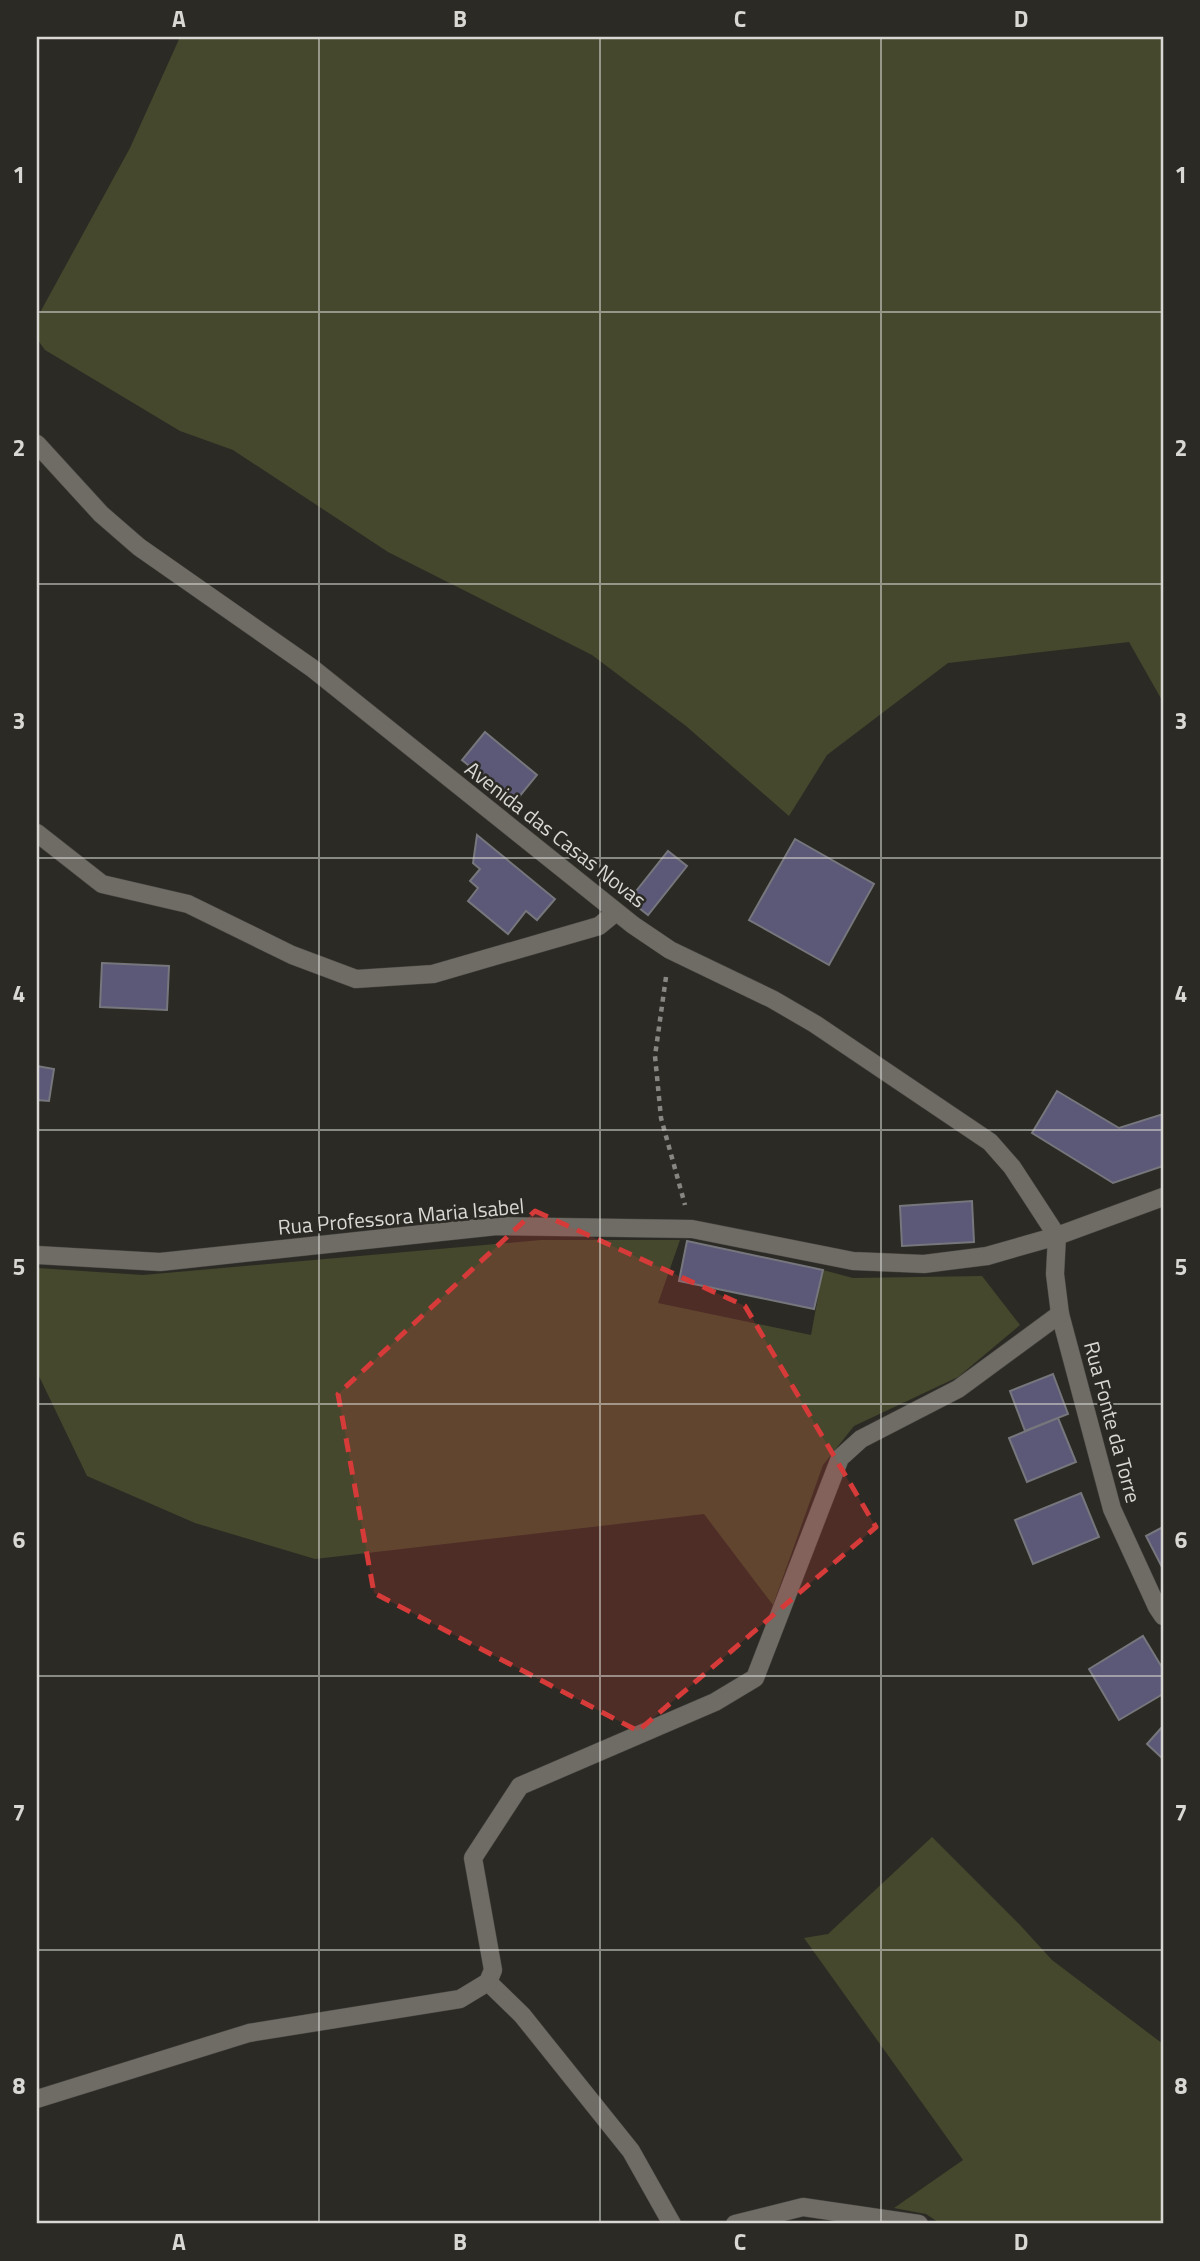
<svg xmlns="http://www.w3.org/2000/svg" width="1200" height="2261" viewBox="0 0 1200 2261" font-family="'Titillium Web',sans-serif">
  <style>
    .green { fill: #45482d }
    .building { fill: #5b5977; stroke: #76767d; stroke-width: 2 }
    .lines { fill: none; stroke-linecap: round; stroke-linejoin: round }
    .street-casing { stroke: #474541; stroke-width: 19 }
    .secondary-casing { stroke: #474541; stroke-width: 19 }
    .path { stroke: #888682; stroke-width: 4.5; stroke-dasharray: 5 5; stroke-linecap: butt }
    .street { stroke: #6e6c64; stroke-width: 18 }
    .secondary { stroke: #6e6c64; stroke-width: 18 }
    .marked { fill: #d63a39; fill-opacity: 0.2; stroke: #d63a39; stroke-width: 5; stroke-dasharray: 14 9; stroke-linejoin: round }
    .grid { fill: none; stroke: #d9d8d4; stroke-width: 2; stroke-opacity: 0.55 }
    .labels { text-anchor: middle; dominant-baseline: central; stroke-width: 5; stroke-linejoin: round; paint-order: stroke }
    .street-label { font-size: 21px; fill: #d9d8d4; stroke: #2c2a24 }
    .neatline { fill: none; stroke: #d9d8d4; stroke-width: 2.5 }
    .grid-label { font-size: 23px; text-anchor: middle; font-weight: bold; fill: #d9d8d4 }
  </style>
  <rect width="100%" height="100%" fill="#2c2a24"/>
  <!-- green -->
  <g class="green">
    <polygon points="180,37 1163,37 1163,702 1129,642 948,663 827,755 789,816 686,726 592,655 388,552 233,450 180,431 45,350 37,339 37,318 130,148"/>
    <polygon points="541,1240 680,1240 658,1303 811,1335 823,1270 853,1278 982,1276 1020,1325 958,1377 854,1426 823,1465 773,1605 704,1514 315,1559 195,1523 87,1476 37,1372 37,1268 143,1275"/>
    <polygon points="932,1837 1020,1925 1052,1960 1163,2044 1163,2224 941,2224 926,2214 894,2208 963,2160 804,1938 828,1934"/>
  </g>
  <!-- building -->
  <g class="building">
    <polygon points="485,732 537,775 514,803 462,760"/>
    <polygon points="477,835 555,899 537,920 526,911 508,934 468,901 478,888 470,881 480,869 473,863"/>
    <polygon points="795,839 874,884 829,965 749,920"/>
    <polygon points="668,851 687,866 648,915 629,900"/>
    <polygon points="102,963 169,966 167,1010 100,1007"/>
    <polygon points="37,1066 54,1069 49,1101 37,1100"/>
    <polygon points="1057,1091 1119,1128 1163,1114 1163,1166 1113,1183 1032,1133"/>
    <polygon points="972,1201 974,1242 902,1246 900,1206"/>
    <polygon points="687,1241 823,1270 814,1309 679,1281"/>
    <polygon points="1053,1374 1068,1414 1025,1431 1010,1391"/>
    <polygon points="1058,1418 1076,1462 1027,1482 1009,1438"/>
    <polygon points="1081,1493 1099,1537 1033,1564 1015,1520"/>
    <polygon points="1163,1527 1163,1569 1146,1536"/>
    <polygon points="1143,1636 1163,1669 1163,1694 1119,1720 1089,1669"/>
    <polygon points="1163,1726 1163,1759 1147,1744"/>
  </g>
  <g class="lines">
    <!-- street casing -->
    <g class="street-casing">
      <g id="street">
        <polyline points="37,833 102,884 188,904 292,955 356,979 433,974 599,926 616,912"/>
        <polyline points="37,1255 160,1262 497,1226 692,1229 853,1261 924,1264 987,1256 1057,1236 1055,1274 1060,1314 1112,1509 1157,1607 1163,1616"/>
        <polyline points="488,1982 522,2015 631,2151 672,2224"/>
        <polyline points="37,2099 249,2033 460,1999 488,1982 493,1970 473,1858 520,1786 715,1702 755,1678 840,1458 861,1439 958,1389 1060,1314"/>
        <polyline points="735,2224 803,2207 919,2224"/>
      </g>
    </g>
    <!-- secondary casing -->
    <g class="secondary-casing">
      <polyline id="secondary" points="37,444 101,514 139,547 312,668 633,925 670,950 772,999 815,1024 990,1142 1012,1167 1057,1236 1163,1197"/>
    </g>
    <!-- path -->
    <polyline class="path" points="666,977 655,1056 661,1118 685,1205"/>
    <!-- street -->
    <use href="#street" class="street"/>
    <!-- secondary -->
    <use href="#secondary" class="secondary"/>
  </g>
  <!-- marked area -->
  <path class="marked" d="M 535,1211 L 745,1306 L 876,1527 L 638,1731 L 374,1593 L 338,1394 Z"/>
  <!-- grid -->
  <path class="grid" d="M 319,37 L 319,2224M 600,37 L 600,2224M 881,37 L 881,2224M 37,312 L 1163,312M 37,584 L 1163,584M 37,858 L 1163,858M 37,1130 L 1163,1130M 37,1404 L 1163,1404M 37,1676 L 1163,1676M 37,1950 L 1163,1950"/>
  <g class="labels">
    <!-- street labels -->
    <g class="street-label">
      <text transform="translate(556 834) rotate(38)">Avenida das Casas Novas</text>
      <text transform="translate(401 1216) rotate(-5)">Rua Professora Maria Isabel</text>
      <text transform="translate(1113 1422) rotate(75)">Rua Fonte da Torre</text>
    </g>
  </g>
  <!-- border -->
  <rect width="1200" height="2261" fill="none" stroke="#2c2a24" stroke-width="77"/>
  <rect x="38" y="38" width="1124" height="2184" class="neatline"/>
  <g class="grid-label">
    <text x="179" y="27">A</text>
    <text x="460" y="27">B</text>
    <text x="740" y="27">C</text>
    <text x="1021" y="27">D</text>
    <text x="19" y="183">1</text>
    <text x="1181" y="183">1</text>
    <text x="19" y="456">2</text>
    <text x="1181" y="456">2</text>
    <text x="19" y="729">3</text>
    <text x="1181" y="729">3</text>
    <text x="19" y="1002">4</text>
    <text x="1181" y="1002">4</text>
    <text x="19" y="1275">5</text>
    <text x="1181" y="1275">5</text>
    <text x="19" y="1548">6</text>
    <text x="1181" y="1548">6</text>
    <text x="19" y="1821">7</text>
    <text x="1181" y="1821">7</text>
    <text x="19" y="2094">8</text>
    <text x="1181" y="2094">8</text>
    <text x="179" y="2250">A</text>
    <text x="460" y="2250">B</text>
    <text x="740" y="2250">C</text>
    <text x="1021" y="2250">D</text>
  </g>
</svg>
